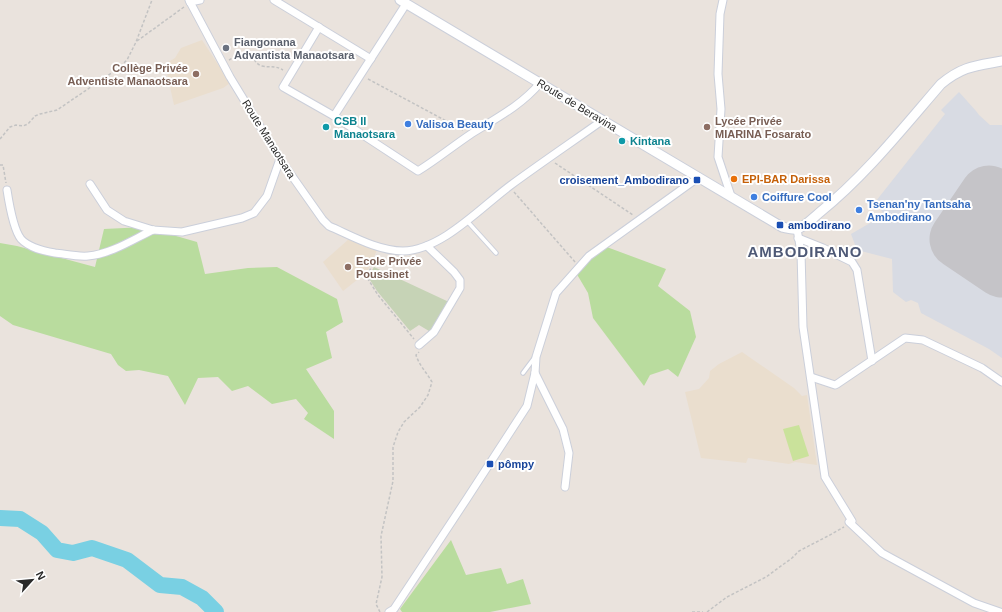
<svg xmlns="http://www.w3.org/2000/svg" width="1002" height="612" viewBox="0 0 1002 612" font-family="Helvetica,sans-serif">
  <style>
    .education { fill: #eadece }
    .airport { fill: #d8dbe3 }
    .green { fill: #b9dc9e }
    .cemetery { fill: #c6d3b6 }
    .pitch { fill: #cae29b }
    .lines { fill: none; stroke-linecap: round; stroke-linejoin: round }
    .river { stroke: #79d0e3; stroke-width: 16 }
    .runway { stroke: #c5c4c8; stroke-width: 59 }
    .service-casing { stroke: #cbcfda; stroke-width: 5.5 }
    .minor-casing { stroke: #cbcfda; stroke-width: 9 }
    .tertiary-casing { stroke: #cbcfda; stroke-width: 11 }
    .path { stroke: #c3c3c3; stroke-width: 1.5; stroke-dasharray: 3 2; stroke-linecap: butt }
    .service { stroke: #fff; stroke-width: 3.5 }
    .minor { stroke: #fff; stroke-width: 7 }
    .tertiary { stroke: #fff; stroke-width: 9 }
    .worship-dot { fill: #6b7280; stroke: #fff; stroke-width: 1.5 }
    .education-dot { fill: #8d6e63; stroke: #fff; stroke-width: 1.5 }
    .shop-dot { fill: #3f7fe0; stroke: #fff; stroke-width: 1.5 }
    .culture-dot { fill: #0f9aa8; stroke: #fff; stroke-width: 1.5 }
    .food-dot { fill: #e8710a; stroke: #fff; stroke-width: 1.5 }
    .transit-dot { fill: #1a4fb4; stroke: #fff; stroke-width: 1.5 }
    .labels { text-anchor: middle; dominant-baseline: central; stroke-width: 4; stroke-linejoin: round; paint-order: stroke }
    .worship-label { font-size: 11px; font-weight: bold; fill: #5b616d; stroke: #fff; text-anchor: start }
    .education-label { font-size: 11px; font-weight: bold; fill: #785e54; stroke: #fff; text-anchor: start }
    .street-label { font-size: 11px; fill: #2a2a2a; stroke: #fff }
    .culture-label { font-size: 11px; font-weight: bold; fill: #0d838f; stroke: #fff; text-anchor: start }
    .shop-label { font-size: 11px; font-weight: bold; fill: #366cbe; stroke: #fff; text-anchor: start }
    .food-label { font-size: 11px; font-weight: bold; fill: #c56008; stroke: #fff; text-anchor: start }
    .transit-label { font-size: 11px; font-weight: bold; fill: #164399; stroke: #fff; text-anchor: start }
    .district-label { font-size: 15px; font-weight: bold; letter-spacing: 1px; fill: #4e5976; stroke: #fff }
  </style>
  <rect width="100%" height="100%" fill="#eae3dd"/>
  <!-- education -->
  <g class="education">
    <polygon points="202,40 230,83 223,88 174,105 165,64 175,58 181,48"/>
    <polygon points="349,239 377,250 367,272 343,291 323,262"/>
    <polygon points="742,352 794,388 802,396 807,395 817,465 795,462 789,464 748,458 746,463 701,458 685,392 699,389 709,378 710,371 719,364"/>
  </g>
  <!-- airport -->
  <polygon class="airport" points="959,92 976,111 979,115 990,125 1002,125 1002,358 989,349 921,313 918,303 911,300 906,302 893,292 892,259 857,250 851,234 884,215 876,201 945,114 941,110"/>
  <!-- green -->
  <g class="green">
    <polygon points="145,227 197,242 205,274 248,268 277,267 337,299 343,322 326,332 332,358 306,369 334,411 334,439 304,419 308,413 296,399 272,404 248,386 232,391 218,377 198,378 185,405 168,376 139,370 126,371 118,365 111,354 13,325 0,316 0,243 17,246 95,267 104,229"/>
    <polygon points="604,246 666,269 658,286 690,311 696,337 678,377 668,369 650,375 644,386 593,318 588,293 575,271"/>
    <polygon points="451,540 466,575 501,568 507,584 523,579 531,604 490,612 402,612 400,609"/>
  </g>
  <!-- cemetery -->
  <polygon class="cemetery" points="374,267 449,302 435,328 429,331 419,325 410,331 377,291 368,277"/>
  <!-- pitch -->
  <polygon class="pitch" points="799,425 809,456 793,461 783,429"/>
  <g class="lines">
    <!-- river -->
    <polyline class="river" points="0,518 20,519 42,533 57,550 73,553 92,548 127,560 160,585 182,587 202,598 216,612"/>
    <!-- runway -->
    <polyline class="runway" points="1002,204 989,195 959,239 1002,268"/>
    <!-- service casing -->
    <g class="service-casing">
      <g id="service">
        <polyline points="467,221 496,253"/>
        <polyline points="523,373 535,357"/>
      </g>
    </g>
    <!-- minor casing -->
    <g class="minor-casing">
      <g id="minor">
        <path d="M 189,0 L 230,77 L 280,159 L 323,220 L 329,226 C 352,236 378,251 403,251 C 442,250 481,207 511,185 C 541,163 572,142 603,120"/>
        <polyline points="274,0 371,59"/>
        <polyline points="723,0 720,14 718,74 721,109 718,157 731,196"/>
        <polyline points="190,2 200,0"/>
        <path d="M 319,27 L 283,87 L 334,116 L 418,171 C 436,160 453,146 471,134 C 495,119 522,105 540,83"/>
        <polyline points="334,116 406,4"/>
        <polyline points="90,184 107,210 124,221 153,230 182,232 242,218 254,213 267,196 280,159"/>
        <path d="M 7,190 C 9,203 13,229 21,239 C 29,248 44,251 55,253 C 65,254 77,257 88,256 C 111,254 132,240 153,230"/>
        <polyline points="797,229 801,252 803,327 825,477 852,521 849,522 882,553 974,603 1000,612"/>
        <polyline points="798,238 823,248 852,262 857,270 872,361"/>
        <polyline points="419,345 434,332 460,288 460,280 454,272 427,246"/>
        <polyline points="535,373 563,429 569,453 565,487"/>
        <polyline points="811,377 835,385 837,384 905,338 923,340 982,368 1002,382"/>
        <polyline points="389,612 394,609 466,500 527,406 535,373 536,357 556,293 589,256 699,177"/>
      </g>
    </g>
    <!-- tertiary casing -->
    <g class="tertiary-casing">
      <path id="tertiary" d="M 400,0 L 782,227 C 787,228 792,230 797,229 C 806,226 813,218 819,213 C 865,176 903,128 941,84 C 963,66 975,66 1002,61"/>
    </g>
    <!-- path -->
    <g class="path">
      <polyline points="137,41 184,7"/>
      <path d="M 229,60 C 233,58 238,54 243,53 C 252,49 253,64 262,66 C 271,68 274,65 283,70"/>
      <polyline points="368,79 463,130"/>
      <polyline points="0,139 10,127 16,125 23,126 28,124 35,116 40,114 57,110 116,70 127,60 136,42 152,0"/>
      <polyline points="555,163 633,215"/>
      <polyline points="0,165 3,165 6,183"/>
      <polyline points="514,192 575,262"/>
      <polyline points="377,255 369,272 368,279 378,295 414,339"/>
      <path d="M 380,612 L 376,604 L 382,577 L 381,536 L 393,481 L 393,447 L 398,432 L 404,422 L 420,407 L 428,395 L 432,382 C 427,373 419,365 416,355 L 419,352"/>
      <polyline points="692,612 703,612"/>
      <polyline points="707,612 727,597 766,577 792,558 799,551 828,536 844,527"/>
    </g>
    <!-- service -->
    <use href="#service" class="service"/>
    <!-- minor -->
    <use href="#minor" class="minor"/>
    <!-- tertiary -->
    <use href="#tertiary" class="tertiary"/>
  </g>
  <!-- markers -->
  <circle class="worship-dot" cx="226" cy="48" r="4"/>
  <g class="education-dot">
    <circle cx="196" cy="74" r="4"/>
    <circle cx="707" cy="127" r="4"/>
    <circle cx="348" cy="267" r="4"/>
  </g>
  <g class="shop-dot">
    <circle cx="408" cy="124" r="4"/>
    <circle cx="754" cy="197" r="4"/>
    <circle cx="859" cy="210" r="4"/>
  </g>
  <g class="culture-dot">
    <circle cx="326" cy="127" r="4"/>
    <circle cx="622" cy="141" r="4"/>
  </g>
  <circle class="food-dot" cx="734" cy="179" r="4"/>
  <g class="transit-dot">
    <rect x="693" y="176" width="8" height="8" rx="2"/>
    <rect x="776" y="221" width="8" height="8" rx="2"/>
    <rect x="486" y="460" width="8" height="8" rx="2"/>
  </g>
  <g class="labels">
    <!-- worship labels -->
    <g class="worship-label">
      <text x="234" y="42">Fiangonana<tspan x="234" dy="13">Advantista Manaotsara</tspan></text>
    </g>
    <!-- education labels -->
    <g class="education-label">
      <text x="188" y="68" text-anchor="end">Collège Privée<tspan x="188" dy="13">Adventiste Manaotsara</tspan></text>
      <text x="715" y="121">Lycée Privée<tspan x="715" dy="13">MIARINA Fosarato</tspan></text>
      <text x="356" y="261">Ecole Privée<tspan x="356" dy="13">Poussinet</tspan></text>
    </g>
    <!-- street labels -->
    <g class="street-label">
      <text transform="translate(577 105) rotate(31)">Route de Beravina</text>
      <text transform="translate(269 139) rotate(58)">Route Manaotsara</text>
    </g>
    <!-- culture labels -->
    <g class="culture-label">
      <text x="334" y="121">CSB II<tspan x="334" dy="13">Manaotsara</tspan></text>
      <text x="630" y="141">Kintana</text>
    </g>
    <!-- shop labels -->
    <g class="shop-label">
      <text x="416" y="124">Valisoa Beauty</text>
      <text x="762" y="197">Coiffure Cool</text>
      <text x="867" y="204">Tsenan'ny Tantsaha<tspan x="867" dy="13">Ambodirano</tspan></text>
    </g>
    <!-- food labels -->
    <g class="food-label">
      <text x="742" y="179">EPI-BAR Darissa</text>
    </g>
    <!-- transit labels -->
    <g class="transit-label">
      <text x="689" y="180" text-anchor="end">croisement_Ambodirano</text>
      <text x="788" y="225">ambodirano</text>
      <text x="498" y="464">pômpy</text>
    </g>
    <!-- district labels -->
    <g class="district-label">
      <text x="805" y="251">AMBODIRANO</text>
    </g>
  </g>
  <!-- north arrow -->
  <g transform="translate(32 580) rotate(63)" stroke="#ffffff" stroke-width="3" paint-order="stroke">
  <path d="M0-3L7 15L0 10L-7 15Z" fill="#2a2a2a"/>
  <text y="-6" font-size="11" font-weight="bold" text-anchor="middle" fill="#2a2a2a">N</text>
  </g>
</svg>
